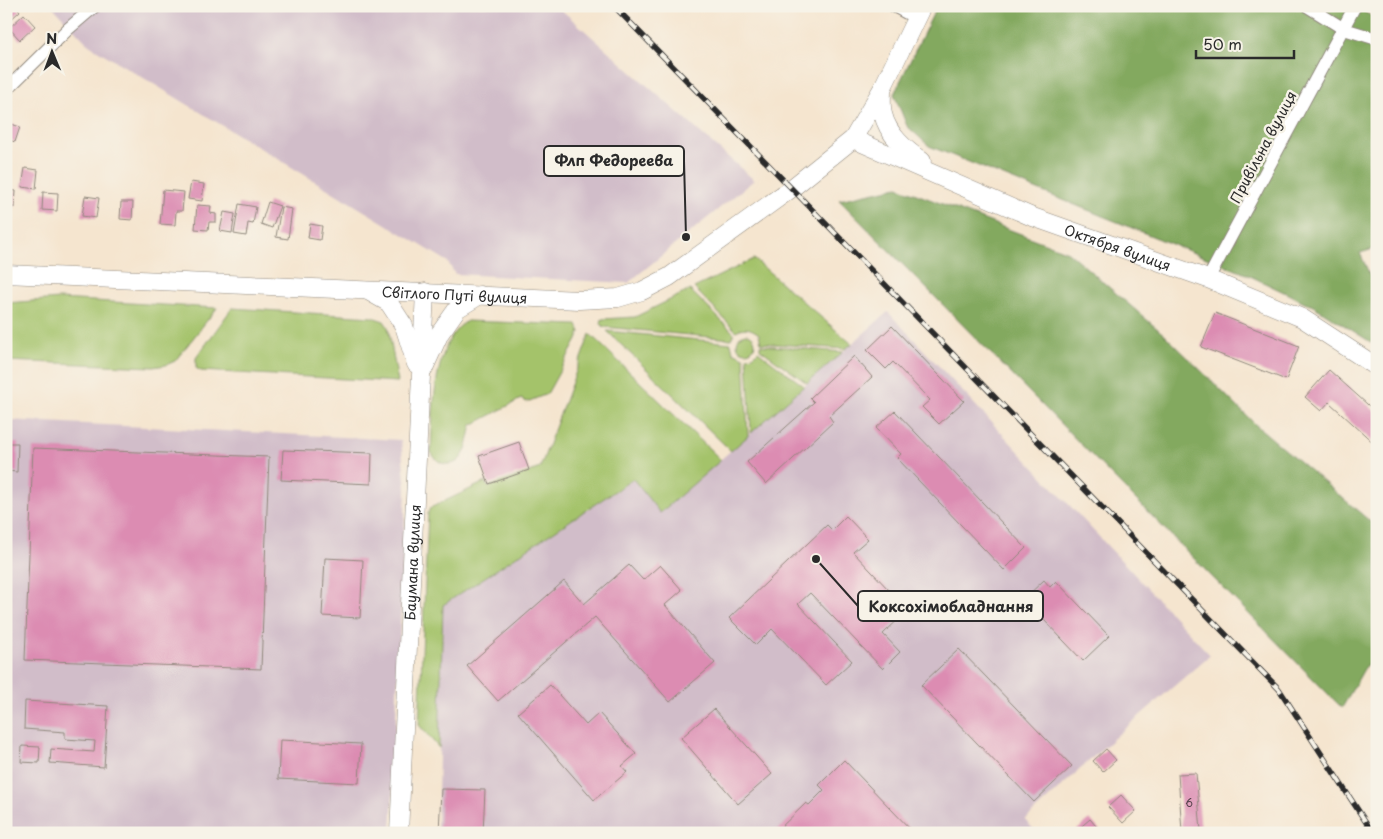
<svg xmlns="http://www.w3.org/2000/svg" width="1383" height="839" viewBox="0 0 1383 839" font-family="'Playpen Sans',sans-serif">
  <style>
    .industrial { fill: #d1bdc9 }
    .green { fill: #a4c36a; stroke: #68774a }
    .forest { fill: #83a95e; stroke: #576a44 }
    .building { fill: #dc8cb2 }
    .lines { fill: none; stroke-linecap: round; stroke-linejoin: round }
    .street-casing { stroke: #90887d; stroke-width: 14 }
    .secondary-casing { stroke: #90887d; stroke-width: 19 }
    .street { stroke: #fff; stroke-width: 12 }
    .secondary { stroke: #fff; stroke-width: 18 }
    .rail-casing { stroke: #2b2b2b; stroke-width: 5.5 }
    .rail { stroke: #f7f3e8; stroke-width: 4; stroke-dasharray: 11; stroke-linecap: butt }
    .labels { text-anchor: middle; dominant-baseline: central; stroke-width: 5; stroke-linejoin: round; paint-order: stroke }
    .number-label { font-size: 11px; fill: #57434d }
    .street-label { font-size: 14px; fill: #2b2b2b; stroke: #f7f3e8 }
    .leader { fill: none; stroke: #2b2b2b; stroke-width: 2 }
    .callout-dot { fill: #2b2b2b; stroke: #f7f3e8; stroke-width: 2 }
    .callout { fill: #f7f3e8; stroke: #2b2b2b; stroke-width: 2 }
    .callout-label { font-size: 15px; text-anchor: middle; font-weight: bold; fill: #2b2b2b }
  </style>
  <rect width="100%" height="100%" fill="#f7f3e8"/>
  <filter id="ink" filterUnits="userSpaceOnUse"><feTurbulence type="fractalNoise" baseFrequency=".02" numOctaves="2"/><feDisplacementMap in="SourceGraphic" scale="10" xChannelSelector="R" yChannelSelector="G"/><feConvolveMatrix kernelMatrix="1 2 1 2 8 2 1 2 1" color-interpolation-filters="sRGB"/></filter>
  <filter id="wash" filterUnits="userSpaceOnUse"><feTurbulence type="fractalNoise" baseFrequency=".0096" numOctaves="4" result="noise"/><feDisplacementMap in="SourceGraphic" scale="20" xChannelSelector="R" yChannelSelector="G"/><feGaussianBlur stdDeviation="1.12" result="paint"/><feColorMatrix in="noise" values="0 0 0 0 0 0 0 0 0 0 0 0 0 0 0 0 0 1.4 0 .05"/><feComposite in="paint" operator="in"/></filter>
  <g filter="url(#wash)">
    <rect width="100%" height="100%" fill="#f5e5cf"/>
    <!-- industrial -->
    <g class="industrial">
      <polygon points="52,6 557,6 754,180 628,283 455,274 447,261 89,45"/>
      <polygon points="888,312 1210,655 1114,738 1025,820 1037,833 437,833 443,605 634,479 660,513"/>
      <polygon points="6,420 401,440 406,489 391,833 6,833"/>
    </g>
    <!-- green -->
    <g class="green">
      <path d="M 754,259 L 852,344 L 845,349 L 761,343 L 759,334 C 751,328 745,326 736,331 L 694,288 Z"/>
      <polygon points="690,290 734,333 731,339 604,327 601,324 602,319 635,317"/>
      <polygon points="59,299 217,308 175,361 166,365 153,367 6,361 6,303"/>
      <polygon points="232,308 372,317 384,321 388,327 398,382 201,371 196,368 196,358"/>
      <path d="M 467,321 L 577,325 L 580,332 L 577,340 L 547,394 L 527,402 L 521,399 L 472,425 C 468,439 467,466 446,464 C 439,463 435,459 431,452 C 433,418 432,341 467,321 Z"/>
      <polygon points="607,331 731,343 733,352 744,357 748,436 731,451"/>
      <polygon points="590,334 721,460 660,513 633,479 443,605 439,748 419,725 428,513 430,508 485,482 488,487 540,468"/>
      <circle cx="746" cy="343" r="9"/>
      <polygon points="760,345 843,352 807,383 760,349"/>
      <polygon points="758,351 804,386 751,433 747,357 753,356"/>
    </g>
    <!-- forest -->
    <g class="forest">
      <polygon points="937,6 1353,6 1377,19 1377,248 1360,253 1377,291 1377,346 1315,307 1246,274 929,146 907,126 894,94"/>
      <polygon points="898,187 1068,252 1167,337 1256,425 1377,527 1377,654 1364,669 1342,708 839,200"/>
    </g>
    <g id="blocks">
      <!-- building -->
      <g class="building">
        <polygon points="6,6 16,6 20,11 6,24"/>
        <polygon points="24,14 35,26 20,40 9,28"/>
        <polygon points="6,122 20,127 15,142 6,139"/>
        <polygon points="25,168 38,170 36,189 22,187"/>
        <polygon points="191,182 204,184 202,201 188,199"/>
        <polygon points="6,190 16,191 15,207 6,207"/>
        <polygon points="163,190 184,192 182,211 176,211 175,225 160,224"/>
        <polygon points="43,192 58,193 57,211 42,210"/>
        <polygon points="85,196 99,198 96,218 82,216"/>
        <polygon points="121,202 133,202 132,220 120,219"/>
        <polygon points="268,202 280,206 272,228 261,224"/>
        <polygon points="239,204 256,207 253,224 248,223 246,236 234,234"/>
        <polygon points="197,205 211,206 210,213 216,214 216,222 209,222 208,230 195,229"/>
        <polygon points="281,207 292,209 288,239 276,237"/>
        <polygon points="224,212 235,214 232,233 220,231"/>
        <polygon points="310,224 322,226 320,240 308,238"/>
        <polygon points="1215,313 1299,346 1286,380 1201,347"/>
        <polygon points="892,326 964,401 939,424 922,407 930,400 893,362 886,369 867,350"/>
        <polygon points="854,356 872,377 829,416 833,422 766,484 747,462 814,402 810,398"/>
        <polygon points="1329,370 1377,413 1377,446 1329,402 1321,411 1305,397"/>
        <polygon points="895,411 1026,548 1004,570 897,458 901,454 876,428"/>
        <polygon points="519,442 529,470 489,484 479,456"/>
        <polygon points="6,443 18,443 17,472 6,471"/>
        <polygon points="33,448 269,457 261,669 25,660"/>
        <polygon points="283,450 372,453 371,484 281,480"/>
        <polygon points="846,516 868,539 853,552 908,610 883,634 900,652 883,669 810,593 798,604 852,661 826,685 772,629 756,645 729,618 827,525 832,530"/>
        <polygon points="325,558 363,560 360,618 322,616"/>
        <polygon points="629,565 643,580 660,565 682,590 665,605 715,663 670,702 595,617 498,701 467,666 564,581 584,604"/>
        <polygon points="1044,580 1050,587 1056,581 1109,636 1083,661 1024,599"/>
        <polygon points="959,649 1072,766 1034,802 921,685"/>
        <polygon points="550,685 586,725 599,713 636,754 622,766 627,772 594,800 518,713"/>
        <polygon points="25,701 108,706 104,767 50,763 51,749 94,752 95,741 65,739 65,732 24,729"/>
        <polygon points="714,709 772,774 738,804 681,738"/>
        <polygon points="280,740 361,744 359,783 278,779"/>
        <polygon points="22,746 40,747 39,763 21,762"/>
        <polygon points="1106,749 1116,760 1103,772 1093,761"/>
        <polygon points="844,760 914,833 775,833 806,803 809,805 824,790 819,785"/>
        <polygon points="1196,773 1201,831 1182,832 1178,774"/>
        <polygon points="441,789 485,790 483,833 439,833"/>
        <polygon points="1121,795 1136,811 1123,823 1108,807"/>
        <polygon points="1090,819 1102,833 1077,833 1076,831"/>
      </g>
    </g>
  </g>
  <g filter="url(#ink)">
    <use href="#blocks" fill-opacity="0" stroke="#90887d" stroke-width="1"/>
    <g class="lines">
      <!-- street casing -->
      <g class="street-casing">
        <g id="street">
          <polyline points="894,6 916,18"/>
          <polyline points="1307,6 1344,29 1377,39"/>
          <polyline points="6,90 68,29 95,6"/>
          <polyline points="1208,279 1355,6"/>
        </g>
      </g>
      <!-- secondary casing -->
      <g class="secondary-casing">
        <g id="secondary">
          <path d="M 882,90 C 882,98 881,107 883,114 C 888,135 905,149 922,161"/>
          <path id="s1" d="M 853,139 L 1030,216 L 1208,279 L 1302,318 L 1377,367"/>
          <path id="s2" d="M 6,274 L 579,300 L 618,298 L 642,291 L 669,277 L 792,188 L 853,139 L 882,89 L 922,6"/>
          <polyline points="368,291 389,303 404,326 416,364"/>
          <polyline points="424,368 440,333 457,309 480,295"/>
          <path id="s3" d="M 399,833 L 425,292"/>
        </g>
      </g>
      <!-- street -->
      <use href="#street" class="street"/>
      <!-- secondary -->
      <use href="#secondary" class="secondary"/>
      <!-- rail casing -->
      <g class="rail-casing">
        <polyline id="rail" points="614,6 1279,689 1373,833"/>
      </g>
      <!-- rail -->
      <use href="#rail" class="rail"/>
    </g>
  </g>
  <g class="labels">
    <!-- number labels -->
    <g class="number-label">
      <text x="1189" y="802">6</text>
    </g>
    <!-- street labels -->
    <g class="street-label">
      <text transform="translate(1263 147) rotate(-62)">Привільна вулиця</text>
      <text stroke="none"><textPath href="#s1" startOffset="286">Октября вулиця</textPath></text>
      <text stroke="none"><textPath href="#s2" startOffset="449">Світлого Путі вулиця</textPath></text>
      <text stroke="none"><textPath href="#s3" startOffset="271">Баумана вулиця</textPath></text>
    </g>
  </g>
  <!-- callouts -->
  <path class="leader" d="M686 237L684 161M816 559L858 606"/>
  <g class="callout-dot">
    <circle cx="686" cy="237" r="5"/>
    <circle cx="816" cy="559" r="5"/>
  </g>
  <g class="callout">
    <rect x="544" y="146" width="140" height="30" rx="5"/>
    <rect x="858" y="591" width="185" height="30" rx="5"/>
  </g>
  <g class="callout-label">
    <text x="614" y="166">Флп Федореева</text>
    <text x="951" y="612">Коксохімобладнання</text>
  </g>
  <!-- margin -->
  <rect width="1383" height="839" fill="none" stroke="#f7f3e8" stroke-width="25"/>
  <!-- north arrow -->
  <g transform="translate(52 52) rotate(359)" stroke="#f7f3e8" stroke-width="4" paint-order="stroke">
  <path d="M0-4L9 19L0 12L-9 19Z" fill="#2b2b2b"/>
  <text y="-8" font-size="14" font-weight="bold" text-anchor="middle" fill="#2b2b2b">N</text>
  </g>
  <!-- scale -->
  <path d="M1196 50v8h98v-8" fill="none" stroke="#2b2b2b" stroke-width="2.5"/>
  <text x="1203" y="50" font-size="15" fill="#2b2b2b" stroke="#f7f3e8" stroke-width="4" paint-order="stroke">50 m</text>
</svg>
